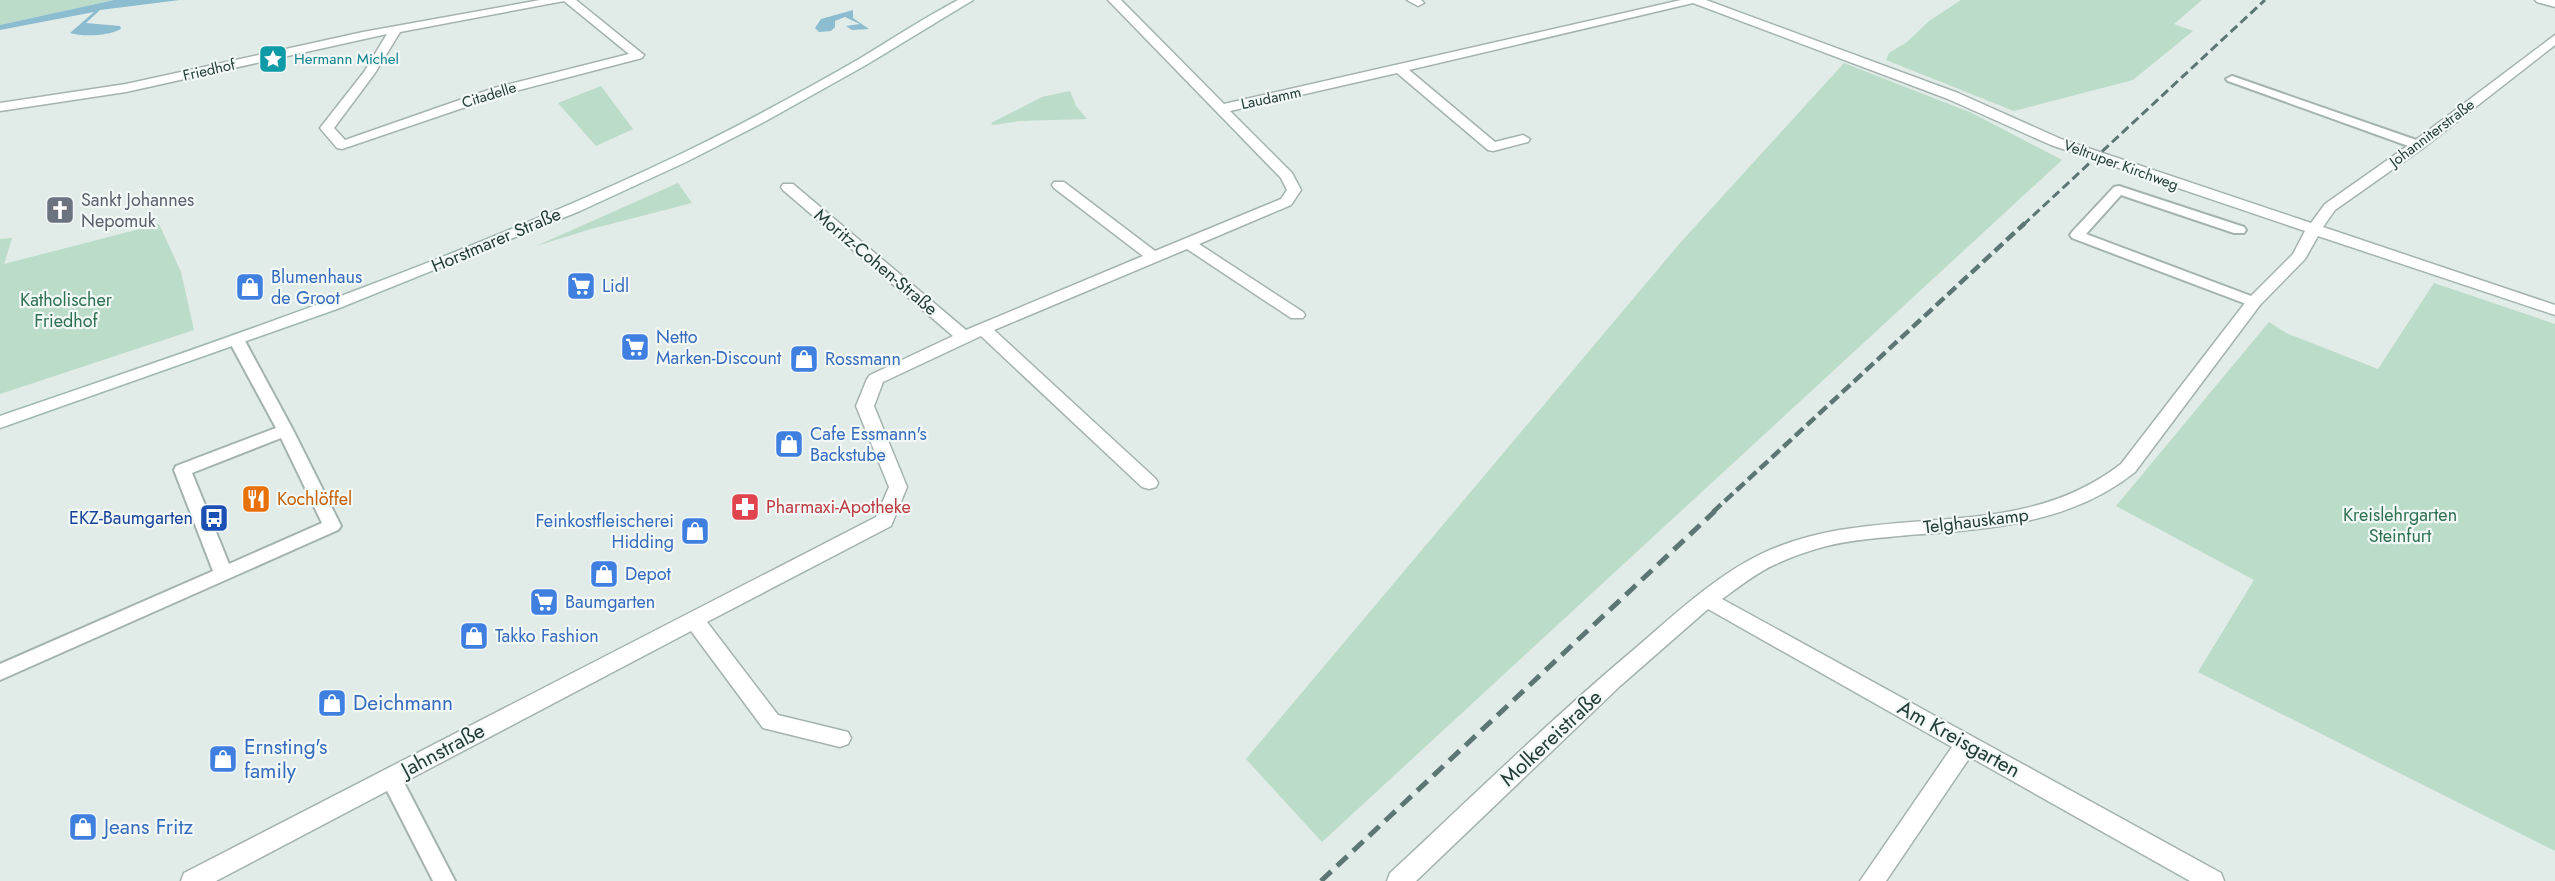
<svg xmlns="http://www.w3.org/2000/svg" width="2555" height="881" viewBox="0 0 2555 881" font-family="Jost,sans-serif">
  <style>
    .green { fill: #bbdcc8 }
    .water { fill: #8bbccf }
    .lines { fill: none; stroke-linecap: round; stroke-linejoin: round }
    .service-casing { stroke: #a4b3b0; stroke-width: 4 }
    .minor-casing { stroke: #a4b3b0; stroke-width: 3 }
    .secondary-casing { stroke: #a0b7b2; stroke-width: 3 }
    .service { fill: #fff; fill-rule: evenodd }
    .minor { fill: #fff; fill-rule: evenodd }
    .secondary { fill: #fff; fill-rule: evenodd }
    .rail-far2 { stroke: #5c7773; stroke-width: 3; stroke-dasharray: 9 4.5; stroke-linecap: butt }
    .rail-far1 { stroke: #5c7773; stroke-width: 4.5; stroke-dasharray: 11 5; stroke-linecap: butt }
    .rail { stroke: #5c7773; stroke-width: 5; stroke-dasharray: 14 8; stroke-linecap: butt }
    .labels { text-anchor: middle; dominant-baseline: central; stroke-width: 4.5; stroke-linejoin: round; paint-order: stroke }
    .far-culture-label { font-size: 15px; fill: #0d838f; stroke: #f2f8f6; text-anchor: start }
    .far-street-label { font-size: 15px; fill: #223c38; stroke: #f2f8f6 }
    .worship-label { font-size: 18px; fill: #5b616d; stroke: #f2f8f6; text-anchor: start }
    .street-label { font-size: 18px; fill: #223c38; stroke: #f2f8f6 }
    .shop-label { font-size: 18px; fill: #366cbe; stroke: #f2f8f6; text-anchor: start }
    .park-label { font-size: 18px; fill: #2d7150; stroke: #f2f8f6 }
    .food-label { font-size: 18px; fill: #c56008; stroke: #f2f8f6; text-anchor: start }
    .health-label { font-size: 18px; fill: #be3a42; stroke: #f2f8f6; text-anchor: start }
    .transit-label { font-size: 18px; fill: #164399; stroke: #f2f8f6; text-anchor: end }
    .near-shop-label { font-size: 21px; fill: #366cbe; stroke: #f2f8f6; text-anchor: start }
    .near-street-label { font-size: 21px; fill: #223c38; stroke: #f2f8f6 }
  </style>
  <rect width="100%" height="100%" fill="#e1ebe8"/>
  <!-- green -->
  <g class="green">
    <polygon points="0,0 114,0 0,25"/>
    <polygon points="1961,0 2202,0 2174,24 2193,31 2133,80 2014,111 1886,60 1889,53 1907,42 1929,21"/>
    <polygon points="1844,63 1972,113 2062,160 1322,842 1246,759 1680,243"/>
    <polygon points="601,86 633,129 596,146 558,103"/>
    <polygon points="1070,91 1076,106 1087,119 1019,121 993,125 991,123 1042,97"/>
    <polygon points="678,183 692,203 591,229 536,246"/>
    <polygon points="159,224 181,272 194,330 0,394 0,239 12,238 4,264"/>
    <polygon points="2434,283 2555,324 2555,851 2198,672 2254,580 2116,506 2269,322 2286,333 2378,369"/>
  </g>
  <!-- water -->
  <g class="water">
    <path d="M 114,0 L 180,0 L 100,10 L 86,23 L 120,26 L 121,29 C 108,36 83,37 70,33 L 94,12 L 0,30 L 0,25 Z"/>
    <polygon points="853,10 853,18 869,29 852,30 846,26 860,24 845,17 835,21 835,27 831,31 819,32 815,28 821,19"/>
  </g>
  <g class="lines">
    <!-- service casing -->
    <g class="service-casing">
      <g id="service">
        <polygon points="2232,76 2422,142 2424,145 2418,149 2414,148 2228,81 2226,79"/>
        <polygon points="2119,186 2244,227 2246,230 2244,233 2234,233 2121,195 2086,234 2259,299 2261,302 2259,305 2249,305 2072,238 2070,235 2072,232 2114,187"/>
        <path d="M 237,336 L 245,341 L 293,430 L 341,526 L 338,530 L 0,680 L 0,664 L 213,571 L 174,470 L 176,466 L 276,428 L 229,341 ZM 281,438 L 322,523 L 229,564 L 192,473 Z"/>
        <polygon points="391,768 398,771 455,881 433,881 380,777 384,771"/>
      </g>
    </g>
    <!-- minor casing -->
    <g class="minor-casing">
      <g id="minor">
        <path d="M 540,0 L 576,0 L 644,55 L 642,58 L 504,94 L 342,149 L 337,148 L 320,128 L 364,72 L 387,34 L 126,92 L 0,111 L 0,103 L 126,84 L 363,32 ZM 564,1 L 629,54 L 494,88 L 345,140 L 334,128 L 375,73 L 400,32 Z"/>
        <path d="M 1108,0 L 1121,0 L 1224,104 L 1681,0 L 1706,0 L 1958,93 L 2061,139 L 2311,223 L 2325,204 L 2413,142 L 2555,35 L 2555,45 L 2423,148 L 2335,210 L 2323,227 L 2555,305 L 2555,315 L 2318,236 L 2305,259 L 2260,305 L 2135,472 C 2070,524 1989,529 1909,535 C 1881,538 1851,539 1823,547 C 1808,551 1791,557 1776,564 C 1757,572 1739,587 1722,599 L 2221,873 L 2224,881 L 2190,881 L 1970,757 L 1886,881 L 1860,881 L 1952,747 L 1708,609 L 1620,686 L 1416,881 L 1387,881 L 1390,873 C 1472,797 1552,718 1638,646 C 1675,614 1717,575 1761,554 C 1879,498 2013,548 2121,464 L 2248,299 L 2293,254 L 2305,231 L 2051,145 L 1948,99 L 1693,3 L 1409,70 L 1495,142 L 1523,135 L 1530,139 L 1528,142 L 1493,151 L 1488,150 L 1397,73 L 1230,111 L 1292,173 L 1301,190 L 1291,205 L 1199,244 L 1303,312 L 1305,315 L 1303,318 L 1291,318 L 1187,249 L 994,330 L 1156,479 L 1158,483 L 1156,487 L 1149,489 L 1142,487 L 981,336 L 883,382 L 874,406 L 907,487 L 891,526 L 707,622 L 778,715 L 848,732 L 851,738 L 848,744 L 840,747 L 763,728 L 691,631 L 216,881 L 181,881 L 184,873 L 876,517 L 889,487 L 856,406 L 867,379 L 870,375 L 953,336 L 783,190 L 781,187 L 783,184 L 793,184 L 966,330 L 1143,256 L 1054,188 L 1052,185 L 1054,182 L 1064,182 L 1155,251 L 1281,199 L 1287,190 L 1281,178 Z"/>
        <polygon points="1407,0 1421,0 1424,3 1418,6"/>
        <polygon points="2535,0 2555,0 2555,7 2537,2"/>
      </g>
    </g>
    <!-- secondary casing -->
    <g class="secondary-casing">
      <path id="secondary" d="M 958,0 L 973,0 L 866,65 L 764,122 L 686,162 L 580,211 L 337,309 L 0,428 L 0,416 C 219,341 439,266 649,169 C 721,136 791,98 859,59 C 892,39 924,18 958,0 Z"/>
    </g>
    <!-- service -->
    <use href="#service" class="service"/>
    <!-- minor -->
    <use href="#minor" class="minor"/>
    <!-- secondary -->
    <use href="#secondary" class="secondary"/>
    <!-- rail-far2 -->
    <polyline class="rail-far2" points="2023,225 2265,0"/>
    <!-- rail-far1 -->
    <polyline class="rail-far1" points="1713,512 2025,223"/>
    <!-- rail -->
    <polyline class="rail" points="1321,881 1715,511"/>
  </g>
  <!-- icons -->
  <defs>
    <g id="sight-square" transform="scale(1.5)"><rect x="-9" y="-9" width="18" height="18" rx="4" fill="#0f9aa8" stroke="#f2f8f6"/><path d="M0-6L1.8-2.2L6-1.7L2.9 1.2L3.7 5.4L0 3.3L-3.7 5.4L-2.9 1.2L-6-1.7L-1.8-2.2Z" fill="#fff"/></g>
    <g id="church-square" transform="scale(1.5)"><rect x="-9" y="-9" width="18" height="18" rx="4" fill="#6b7280" stroke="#f2f8f6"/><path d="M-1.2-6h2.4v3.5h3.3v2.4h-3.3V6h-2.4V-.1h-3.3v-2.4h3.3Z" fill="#fff"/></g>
    <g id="supermarket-square" transform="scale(1.5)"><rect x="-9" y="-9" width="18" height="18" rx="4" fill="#3f7fe0" stroke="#f2f8f6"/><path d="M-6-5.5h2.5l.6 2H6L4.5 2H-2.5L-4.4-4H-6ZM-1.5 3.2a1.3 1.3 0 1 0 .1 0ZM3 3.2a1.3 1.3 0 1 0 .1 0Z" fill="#fff"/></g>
    <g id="shop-square" transform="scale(1.5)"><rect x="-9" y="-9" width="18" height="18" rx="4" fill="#3f7fe0" stroke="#f2f8f6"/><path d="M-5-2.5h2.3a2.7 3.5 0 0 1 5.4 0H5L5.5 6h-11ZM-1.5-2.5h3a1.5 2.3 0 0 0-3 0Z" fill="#fff"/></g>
    <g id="restaurant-square" transform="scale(1.5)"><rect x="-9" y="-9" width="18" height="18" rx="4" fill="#e8710a" stroke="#f2f8f6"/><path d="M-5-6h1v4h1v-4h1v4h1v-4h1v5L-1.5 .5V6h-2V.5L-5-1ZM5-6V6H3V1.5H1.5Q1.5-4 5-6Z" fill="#fff"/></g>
    <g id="pharmacy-square" transform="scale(1.5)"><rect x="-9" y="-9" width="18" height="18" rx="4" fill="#e0444e" stroke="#f2f8f6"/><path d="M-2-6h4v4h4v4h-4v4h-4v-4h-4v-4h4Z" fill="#fff"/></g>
    <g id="bus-square" transform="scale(1.5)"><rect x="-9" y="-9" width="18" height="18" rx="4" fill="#1a4fb4" stroke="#f2f8f6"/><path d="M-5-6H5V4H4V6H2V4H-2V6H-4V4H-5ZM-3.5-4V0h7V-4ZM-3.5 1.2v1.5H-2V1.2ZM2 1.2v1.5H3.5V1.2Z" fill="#fff"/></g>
  </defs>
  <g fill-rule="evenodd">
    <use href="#sight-square" x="273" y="59"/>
    <use href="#church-square" x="60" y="210"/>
    <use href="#supermarket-square" x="581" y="286"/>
    <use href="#shop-square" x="250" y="287"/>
    <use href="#supermarket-square" x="635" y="347"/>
    <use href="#shop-square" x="804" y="359"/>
    <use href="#shop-square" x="789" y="444"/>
    <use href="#restaurant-square" x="256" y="499"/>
    <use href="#pharmacy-square" x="745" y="507"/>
    <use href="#bus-square" x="214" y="518"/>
    <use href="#shop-square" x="695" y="531"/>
    <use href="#shop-square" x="604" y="574"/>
    <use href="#supermarket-square" x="544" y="602"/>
    <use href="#shop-square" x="474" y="636"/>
    <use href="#shop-square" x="332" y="703"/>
    <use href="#shop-square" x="223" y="759"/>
    <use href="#shop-square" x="83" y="827"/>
  </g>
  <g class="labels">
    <!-- far-culture labels -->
    <g class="far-culture-label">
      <text x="294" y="59">Hermann Michel</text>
    </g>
    <!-- far-street labels -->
    <g class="far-street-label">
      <text transform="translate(209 70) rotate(-13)">Friedhof</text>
      <text transform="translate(489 95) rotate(-17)">Citadelle</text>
      <text transform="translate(1271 98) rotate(-12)">Laudamm</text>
      <text transform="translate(2432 133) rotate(-37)">Johanniterstraße</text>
      <text transform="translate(2121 165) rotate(20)">Veltruper Kirchweg</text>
    </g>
    <!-- worship labels -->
    <g class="worship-label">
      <text x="81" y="200">Sankt Johannes<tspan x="81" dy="21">Nepomuk</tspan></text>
    </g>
    <!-- street labels -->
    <g class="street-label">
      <text transform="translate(496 240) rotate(-23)">Horstmarer Straße</text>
      <text transform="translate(876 262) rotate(40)">Moritz-Cohen-Straße</text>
      <text transform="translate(1976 521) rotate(-7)">Telghauskamp</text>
    </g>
    <!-- shop labels -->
    <g class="shop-label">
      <text x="271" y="277">Blumenhaus<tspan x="271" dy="21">de Groot</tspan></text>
      <text x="602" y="286">Lidl</text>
      <text x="656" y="337">Netto<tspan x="656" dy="21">Marken-Discount</tspan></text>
      <text x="825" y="359">Rossmann</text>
      <text x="810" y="434">Cafe Essmann's<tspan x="810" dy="21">Backstube</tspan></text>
      <text x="674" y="521" text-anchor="end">Feinkostfleischerei<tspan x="674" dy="21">Hidding</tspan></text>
      <text x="625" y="574">Depot</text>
      <text x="565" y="602">Baumgarten</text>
      <text x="495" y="636">Takko Fashion</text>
    </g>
    <!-- park labels -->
    <g class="park-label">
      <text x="66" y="300">Katholischer<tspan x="66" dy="21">Friedhof</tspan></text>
      <text x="2400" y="515">Kreislehrgarten<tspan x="2400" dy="21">Steinfurt</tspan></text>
    </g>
    <!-- food labels -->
    <g class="food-label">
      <text x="277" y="499">Kochlöffel</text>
    </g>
    <!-- health labels -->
    <g class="health-label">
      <text x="766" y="507">Pharmaxi-Apotheke</text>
    </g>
    <!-- transit labels -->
    <g class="transit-label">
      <text x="193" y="518">EKZ-Baumgarten</text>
    </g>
    <!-- near-shop labels -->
    <g class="near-shop-label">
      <text x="353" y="703">Deichmann</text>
      <text x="244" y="747">Ernsting's<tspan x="244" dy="24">family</tspan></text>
      <text x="104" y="827">Jeans Fritz</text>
    </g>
    <!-- near-street labels -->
    <g class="near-street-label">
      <text transform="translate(1551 738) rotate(-43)">Molkereistraße</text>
      <text transform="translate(1959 739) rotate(29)">Am Kreisgarten</text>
      <text transform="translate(443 750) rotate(-28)">Jahnstraße</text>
    </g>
  </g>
</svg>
